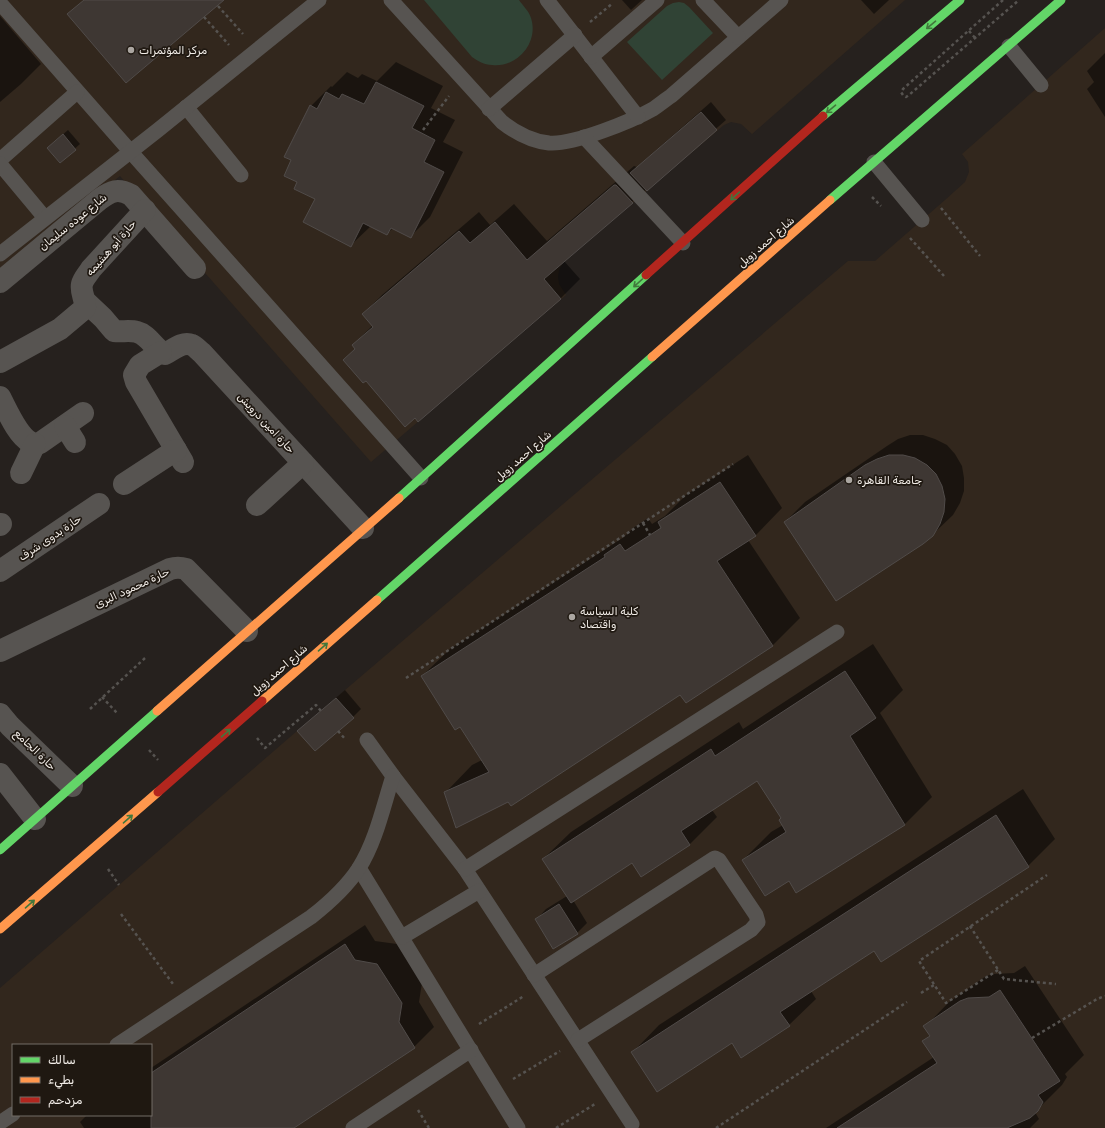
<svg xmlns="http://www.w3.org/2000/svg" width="1105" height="1128" viewBox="0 0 1105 1128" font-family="Rubik,'Noto Sans Arabic',sans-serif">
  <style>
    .built { fill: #32271d; fill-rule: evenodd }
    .green { fill: #304335 }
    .shadow { fill: #0007 }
    .building { fill: #3e3733; stroke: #504b49 }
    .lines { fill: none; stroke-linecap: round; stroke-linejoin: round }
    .path { stroke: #565350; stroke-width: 2.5; stroke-dasharray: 3 3; stroke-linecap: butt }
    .lane { stroke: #575451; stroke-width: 15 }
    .street { stroke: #575451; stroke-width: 22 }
    .fast { stroke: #63d668; stroke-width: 9 }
    .slow { stroke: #ff974d; stroke-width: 9 }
    .jam { stroke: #b3261e; stroke-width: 9 }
    .oneway { stroke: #41773c }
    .poi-dot { fill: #aba6a1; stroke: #1f1811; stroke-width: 1.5 }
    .labels { text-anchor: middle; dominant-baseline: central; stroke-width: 3.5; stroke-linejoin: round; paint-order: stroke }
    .poi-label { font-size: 11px; fill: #f2ede8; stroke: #1f1811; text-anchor: start }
    .street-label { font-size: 11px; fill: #f2ede8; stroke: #1f1811 }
  </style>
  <rect width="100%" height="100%" fill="#26211e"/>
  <!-- built -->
  <g class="built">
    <polygon points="0,0 905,0 752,134 741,124 731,122 724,125 568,258 563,263 559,270 558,277 559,284 566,295 371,462 120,176 0,274"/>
    <path d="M 1105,28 L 1105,1128 L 0,1128 L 0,988 L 297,731 L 848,261 L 875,261 L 945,200 L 965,182 L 969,172 L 968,162 L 962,154 ZM 13,1045 L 151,1045 L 151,1115 L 13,1115 Z"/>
  </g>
  <!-- green -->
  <g class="green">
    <path d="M 424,0 L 519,0 C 523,6 529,11 531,18 C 539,43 517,68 492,65 C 484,65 478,61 472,57 Z"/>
    <polygon points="679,2 684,3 689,7 713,33 662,80 627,42 667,6 673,3"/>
  </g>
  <!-- shadow -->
  <g class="shadow">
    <polygon points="622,0 642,0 631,10"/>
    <polygon points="861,0 889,0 874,14"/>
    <polygon points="0,16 41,64 21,84 0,102"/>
    <polygon points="1105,53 1105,117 1087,89 1094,82 1087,71"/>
    <polygon points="396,62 443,86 431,108 455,120 443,142 463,152 430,217 411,236 393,228 387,234 371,226 351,245 317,199 299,182 293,160 311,106 331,86 332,87 347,72 358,78 362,74 377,81"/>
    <polygon points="711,102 726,120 564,261 580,279 561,298 418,420 366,380 344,360 356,348 353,345 373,325 363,314 382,295 479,212 490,225 514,204 547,241 634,166 637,167"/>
    <polygon points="68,130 80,144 61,161 53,143"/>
    <polygon points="910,435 923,435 935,439 947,445 955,454 962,466 964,478 964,491 960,503 953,515 932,535 785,522 805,502 887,446 898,439"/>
    <polygon points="748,455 782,508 755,536 748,540 800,618 773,645 686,702 680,693 509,800 445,793 472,765 482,760 460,726 422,676 450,649 624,537 633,528 648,518 652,524 665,516 686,495"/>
    <polygon points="873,644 903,690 880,713 932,797 905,824 796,892 789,880 743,860 771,832 783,825 782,818 758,780 712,810 717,817 689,845 632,861 573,900 587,923 577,933 536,920 546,909 567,896 543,859 571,832 739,722 743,729"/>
    <polygon points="345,690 361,709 353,717 307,723"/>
    <polygon points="1023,789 1055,839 1028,866 882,961 874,949 811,991 816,999 789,1025 732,1042 633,1052 659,1025"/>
    <polygon points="365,925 375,941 397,944 422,983 419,1002 434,1027 414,1047 293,1128 84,1128 80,1122 87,1115 151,1115 151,1068"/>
    <polygon points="1025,966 1084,1055 1065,1074 1067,1077 1062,1085 1035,1112 1039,1119 1030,1128 826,1128 934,1057 924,1041 930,1035 925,1027 949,1002 986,976 993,974 1014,973"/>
  </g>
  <!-- building -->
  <g class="building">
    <polygon points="84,0 224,0 126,83 67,14"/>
    <polygon points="376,82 424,106 412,128 435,140 424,162 444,172 411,238 391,228 387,235 363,223 351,247 303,222 315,199 294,189 297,182 284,176 291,160 284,157 310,105 317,109 326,92 339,99 342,94 364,104"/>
    <polygon points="701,112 717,130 647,191 630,173"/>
    <polygon points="63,134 76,150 60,163 47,148"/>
    <polygon points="614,185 616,185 633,203 544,279 561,299 418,422 415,418 405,427 366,381 363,383 343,360 355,349 352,345 373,327 362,314 459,231 470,243 495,222 527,260"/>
    <polygon points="889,455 903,455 915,458 927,465 936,474 942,486 945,499 944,512 940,524 933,536 923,544 836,601 784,522 865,465 877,459"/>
    <polygon points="720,482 756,536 717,561 773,646 686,703 680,695 511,806 508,802 456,828 444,792 489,772 460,727 455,730 421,676 605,557 604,555 620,544 625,551 661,528 658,522"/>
    <polygon points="845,671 876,718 850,736 905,825 796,893 789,881 765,896 742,860 786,832 779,820 781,818 757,781 681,831 690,845 641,877 632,863 571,903 542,859 711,749 715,756"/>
    <polygon points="336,698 354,718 315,751 297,731"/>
    <polygon points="996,815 1029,867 881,962 874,951 780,1012 790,1026 741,1058 732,1043 657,1092 631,1052"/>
    <polygon points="559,904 578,934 553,949 535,919"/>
    <polygon points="345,944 355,960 377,964 402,1003 399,1022 415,1048 294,1128 151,1128 151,1073"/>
    <polygon points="1000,990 1060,1081 1038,1095 1043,1102 1038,1111 1030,1118 1007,1128 837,1128 937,1063 922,1041 930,1036 923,1026 960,1001 968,998 989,997"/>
  </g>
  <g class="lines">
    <!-- path -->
    <g class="path">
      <polyline points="1003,0 903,89 901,92 903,95 906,97 909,95 1019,0"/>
      <polyline points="218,6 243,34"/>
      <polyline points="204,17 229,45"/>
      <polyline points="590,22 613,3"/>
      <polyline points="969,31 976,39"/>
      <polyline points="423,130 449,96"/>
      <polyline points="872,197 881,206"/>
      <polyline points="941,208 980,256"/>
      <polyline points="910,238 944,276"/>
      <polyline points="643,523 650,535"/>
      <polyline points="406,678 733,464"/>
      <polyline points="102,697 117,713"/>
      <polyline points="90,709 145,658"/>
      <polyline points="338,731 346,740"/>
      <polyline points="257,738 265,748 316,705 321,711"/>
      <polyline points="149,750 158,760"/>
      <polyline points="108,869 119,885"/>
      <polyline points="121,914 173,984"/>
      <polyline points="970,926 1004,979 1056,984"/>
      <polyline points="998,970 946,1003 919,961 1047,875"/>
      <polyline points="921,993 934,985"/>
      <polyline points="479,1024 524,996"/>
      <polyline points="1032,1038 1097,999 1105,996"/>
      <polyline points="513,1079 560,1051"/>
      <polyline points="418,1110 429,1128"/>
      <polyline points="556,1128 595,1104"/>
      <polyline points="716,1128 907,1002"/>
    </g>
    <!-- lane -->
    <g class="lane">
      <path d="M 391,0 L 502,122 C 516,133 531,141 549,143 C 573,145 632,121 653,109 C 659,105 665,100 671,96 L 781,0"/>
      <polyline points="547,0 638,117"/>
      <polyline points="703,0 738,37"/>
      <polyline points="0,3 130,151 421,478"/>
      <polyline points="1009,46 1041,85"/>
      <polyline points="591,57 657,0"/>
      <polyline points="186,107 241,175"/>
      <polyline points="489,109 575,35"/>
      <polyline points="584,137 683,243"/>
      <polyline points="0,160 77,92"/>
      <polyline points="874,162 922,220"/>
      <polyline points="0,164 45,218"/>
      <polyline points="0,254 158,130 319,0"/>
      <polyline points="367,740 393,776 465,869 632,1124"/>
      <polyline points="359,868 518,1128"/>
      <polyline points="465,869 837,632"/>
      <polyline points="402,937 479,891"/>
      <polyline points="534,975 713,859 715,858 719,860 756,915 758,922 751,930 578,1040"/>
      <path d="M 117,1045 L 311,917 C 329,903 346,888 359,868 C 376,841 383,807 393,776"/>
      <polyline points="1,1122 13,1114"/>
      <polyline points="353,1128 471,1050"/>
    </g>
    <!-- street -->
    <g class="street">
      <path d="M 0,282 L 100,199 C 111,191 118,188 131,195 L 195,268"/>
      <path d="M 86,302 L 103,318 L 114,331 C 122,332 130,330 137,332 C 149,335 154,349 165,354 C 173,350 182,341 192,345 C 195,346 199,351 202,353 L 363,528"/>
      <polyline points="161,352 140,365 134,375 136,382 183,462"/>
      <path d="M 0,362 L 60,329 L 85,308 C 86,300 80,292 82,284 C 83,279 88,274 91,269 L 145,210"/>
      <path d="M 0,397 C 7,410 17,435 30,442 C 33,444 36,444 40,443 L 83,413"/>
      <polyline points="65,426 75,442"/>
      <polyline points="21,473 35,444"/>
      <polyline points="124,484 176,450"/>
      <polyline points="257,505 303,463"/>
      <polyline points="0,525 1,524"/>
      <polyline points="0,571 99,504"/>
      <path d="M 0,651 L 170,569 C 176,567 180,567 186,569 L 247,631"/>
      <polyline points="0,714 10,726 72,786"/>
      <polyline points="0,774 35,819"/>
    </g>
    <!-- fast -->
    <g class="fast">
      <polyline points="823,116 960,0"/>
      <polyline points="830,200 1061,0"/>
      <polyline points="399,498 646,275"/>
      <polyline points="377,600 652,357"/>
      <polyline points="0,850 157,711"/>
    </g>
    <!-- slow -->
    <g class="slow">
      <polyline points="652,357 830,200"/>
      <polyline points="262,701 377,600"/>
      <polyline points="157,711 399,498"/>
      <polyline points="0,929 158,792"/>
    </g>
    <!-- jam -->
    <g class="jam">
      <polyline points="646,275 823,116"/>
      <polyline points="158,792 262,701"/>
    </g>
  </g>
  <!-- one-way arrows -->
  <defs><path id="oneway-shaft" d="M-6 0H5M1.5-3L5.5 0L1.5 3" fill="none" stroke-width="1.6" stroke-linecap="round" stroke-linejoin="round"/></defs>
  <g class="oneway">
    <use href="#oneway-shaft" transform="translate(931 25) rotate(140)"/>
    <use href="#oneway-shaft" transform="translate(831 109) rotate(140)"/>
    <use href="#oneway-shaft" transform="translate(735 196) rotate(138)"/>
    <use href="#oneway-shaft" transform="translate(638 283) rotate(138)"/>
    <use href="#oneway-shaft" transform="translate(323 647) rotate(-41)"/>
    <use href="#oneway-shaft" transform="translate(226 733) rotate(-41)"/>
    <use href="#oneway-shaft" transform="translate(128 819) rotate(-41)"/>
    <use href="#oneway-shaft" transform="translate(30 904) rotate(-41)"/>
  </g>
  <!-- markers -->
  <g class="poi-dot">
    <circle cx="131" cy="50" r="4"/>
    <circle cx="849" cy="480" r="4"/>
    <circle cx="572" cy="617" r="4"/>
  </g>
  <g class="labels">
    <!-- poi labels -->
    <g class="poi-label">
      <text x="139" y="50">مركز المؤتمرات</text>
      <text x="857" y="480">جامعة القاهرة</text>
      <text x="580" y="611">كلية السياسة<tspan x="580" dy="13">واقتصاد</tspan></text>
    </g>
    <!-- street labels -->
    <g class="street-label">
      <text transform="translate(73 222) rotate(-39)">شارع عوده سليمان</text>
      <text transform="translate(766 242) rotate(-41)">شارع احمد زويل</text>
      <text transform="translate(111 248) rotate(-49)">حارة أبو هشيمه</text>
      <text transform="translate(266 423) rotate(47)">حارة امين درويش</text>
      <text transform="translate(523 456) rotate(-41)">شارع احمد زويل</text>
      <text transform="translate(50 538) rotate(-34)">حارة بدوى شرف</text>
      <text transform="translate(132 588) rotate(-25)">حارة محمود البرى</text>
      <text transform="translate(279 670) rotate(-41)">شارع احمد زويل</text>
      <text transform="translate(35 750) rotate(44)">حارة الجامع</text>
    </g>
  </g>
  <!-- legend -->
  <rect x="12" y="1044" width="140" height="72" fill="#1f1811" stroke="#736d67"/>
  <rect x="20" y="1057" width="20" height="6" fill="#63d668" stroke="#736d67"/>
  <text x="48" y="1064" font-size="12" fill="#f2ede8">سالك</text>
  <rect x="20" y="1077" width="20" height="6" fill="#ff974d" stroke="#736d67"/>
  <text x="48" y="1084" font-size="12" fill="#f2ede8">بطيء</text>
  <rect x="20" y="1097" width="20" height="6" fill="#b3261e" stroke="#736d67"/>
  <text x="48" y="1104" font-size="12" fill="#f2ede8">مزدحم</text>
</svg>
